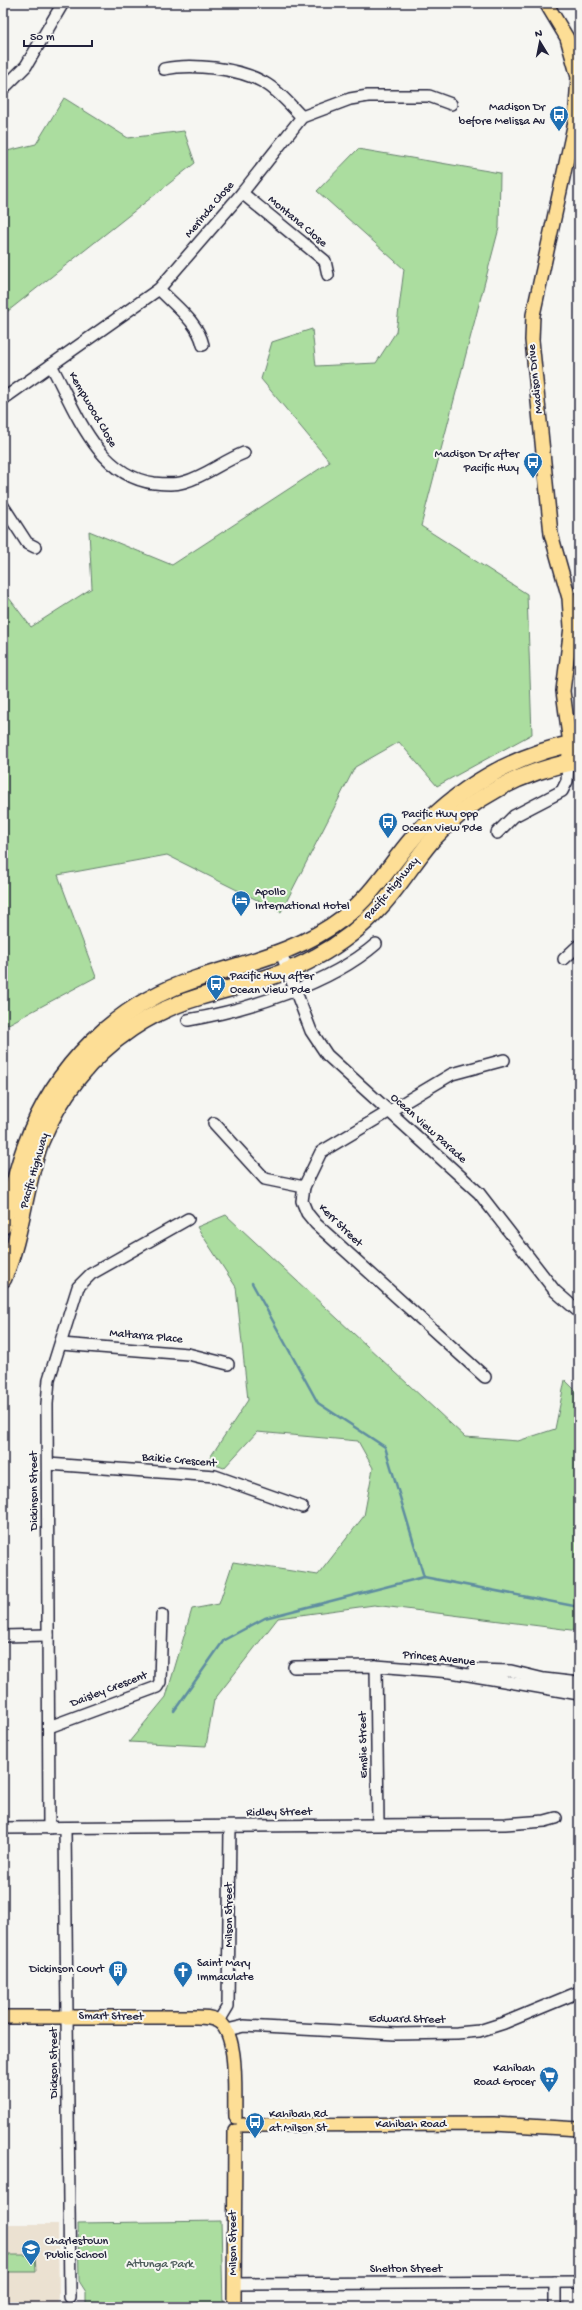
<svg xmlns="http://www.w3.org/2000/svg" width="582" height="2310" viewBox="0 0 582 2310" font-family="'Gochi Hand',sans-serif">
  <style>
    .built { fill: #ebe1d1 }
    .green { fill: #abdd9f; stroke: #66806d }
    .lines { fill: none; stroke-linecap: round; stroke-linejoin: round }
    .stream { stroke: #5e8da0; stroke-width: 2.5 }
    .minor-casing { stroke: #22223b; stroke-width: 14 }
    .major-casing { stroke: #22223b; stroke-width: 16 }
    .highway-casing { stroke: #22223b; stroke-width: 19 }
    .minor { stroke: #f6f6f2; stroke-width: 11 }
    .major { stroke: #fdde96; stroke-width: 13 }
    .highway { stroke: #fdde96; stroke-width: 16 }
    .labels { text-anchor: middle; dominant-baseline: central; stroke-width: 4; stroke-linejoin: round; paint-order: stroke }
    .poi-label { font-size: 12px; fill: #22223b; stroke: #f6f6f2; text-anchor: start }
    .street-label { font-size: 12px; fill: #22223b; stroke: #f6f6f2 }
    .park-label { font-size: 12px; fill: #4b5a59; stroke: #f6f6f2 }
  </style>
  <rect width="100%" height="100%" fill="#f6f6f2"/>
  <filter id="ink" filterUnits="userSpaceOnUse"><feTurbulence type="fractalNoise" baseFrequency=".025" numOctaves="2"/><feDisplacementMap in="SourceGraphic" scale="8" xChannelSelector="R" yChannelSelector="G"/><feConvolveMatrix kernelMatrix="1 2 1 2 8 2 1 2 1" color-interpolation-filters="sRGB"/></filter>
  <g filter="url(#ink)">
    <!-- built -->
    <polygon class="built" points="3,2224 58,2224 59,2307 3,2307"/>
    <!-- green -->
    <g class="green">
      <polygon points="64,98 128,138 184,131 195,163 3,315 3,152 36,144"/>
      <polygon points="358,149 500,173 499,228 421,526 527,594 532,734 437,786 399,742 355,767 281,912 167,855 58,875 96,977 3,1027 3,590 31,627 92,588 89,531 172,565 330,462 261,379 272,342 312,329 316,366 376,363 396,332 404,269 317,191"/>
      <polygon points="226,1215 465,1437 518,1441 555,1429 565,1380 579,1394 579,1631 374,1605 278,1618 214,1700 206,1746 129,1742 166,1697 192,1609 219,1604 233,1562 318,1575 364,1516 373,1468 358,1441 257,1432 224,1468 207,1462 248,1400 236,1287 197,1227"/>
      <polygon points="221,2221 223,2307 86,2307 86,2292 79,2281 78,2223"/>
      <polygon points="6,2255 35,2255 36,2272 6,2272"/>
    </g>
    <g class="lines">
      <!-- stream -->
      <g class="stream">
        <polyline points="252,1283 318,1403 385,1447 424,1577"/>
        <polyline points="174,1711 224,1640 265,1618 424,1577 579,1607"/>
      </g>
      <!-- minor casing -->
      <g class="minor-casing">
        <g id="minor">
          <path d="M 164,69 C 192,63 238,68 263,82 C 278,90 290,105 302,117"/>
          <polyline points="3,89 26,66 63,3"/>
          <polyline points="242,193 325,261 328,275"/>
          <path d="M 159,289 C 175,306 198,322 203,345"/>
          <path d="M 51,365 C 75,409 97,476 154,483 C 165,484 174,485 184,482 C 206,476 223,461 244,453"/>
          <polyline points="3,399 159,289 242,193 302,117 350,99 368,96 429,96 451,104"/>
          <polyline points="3,506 27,543 35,547"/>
          <polyline points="497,833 514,816 562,791 567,781 568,763"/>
          <polyline points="281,953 311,1031 327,1055 479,1193 555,1291 579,1312"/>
          <polyline points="564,959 579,945"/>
          <path d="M 188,1020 C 247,1010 330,984 376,944"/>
          <polyline points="214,1123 265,1179 304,1187"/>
          <polyline points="61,1344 188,1354 228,1364"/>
          <polyline points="485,1377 316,1224 307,1213 302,1201 304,1187 321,1152 452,1074 504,1060"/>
          <polyline points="48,1464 215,1476 302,1507"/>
          <polyline points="3,1636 48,1635"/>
          <polyline points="376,1666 378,1824"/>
          <polyline points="294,1667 376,1666 451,1672 579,1694"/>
          <polyline points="474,1670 511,1671 544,1679 579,1683"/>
          <polyline points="49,1727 157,1687 160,1682 162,1615"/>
          <polyline points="3,1828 505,1824 545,1821 556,1818"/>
          <polyline points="49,1828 47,1404 49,1379 78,1287 91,1274 188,1219"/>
          <polyline points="65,1828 70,2297"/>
          <polyline points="219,2021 228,2006 230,1827"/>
          <polyline points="227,2030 244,2026 396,2034 457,2033 479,2031 504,2023 579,1992"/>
          <polyline points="234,2284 579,2282"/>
          <polyline points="555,2307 555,2282"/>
        </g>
      </g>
      <!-- major casing -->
      <g class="major-casing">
        <g id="major">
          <polyline points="546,3 567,38 578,77 575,122 533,315 532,340 551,534 569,598 571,627 563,691 570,744 568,763"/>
          <path d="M 3,2017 L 196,2017 C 204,2017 211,2017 218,2021 C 239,2033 234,2094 235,2117"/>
          <polyline points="243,2125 494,2124 579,2129"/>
          <polyline points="234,2307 235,2131"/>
        </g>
      </g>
      <!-- highway casing -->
      <g class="highway-casing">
        <g id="highway">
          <path d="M 3,1226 C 11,1199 16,1171 26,1145 C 54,1067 117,1004 196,979 C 248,962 299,952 343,918 C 373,895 389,866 413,838 C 456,788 514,755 579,742"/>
          <path d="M 3,1279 C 22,1235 24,1187 40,1143 C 49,1121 62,1098 77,1079 C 108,1039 151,1011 199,997 C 238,985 280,978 316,957 C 340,944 363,926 381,906 C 400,885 414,861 432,840 C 470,798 523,770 579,761"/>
        </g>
      </g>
      <!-- minor -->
      <use href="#minor" class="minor"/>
      <!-- major -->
      <use href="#major" class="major"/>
      <!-- highway -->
      <use href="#highway" class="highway"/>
    </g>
  </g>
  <!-- icons -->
  <defs>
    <g id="bus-pin" transform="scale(1)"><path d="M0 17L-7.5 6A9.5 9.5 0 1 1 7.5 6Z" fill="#1f6fb2" stroke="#f6f6f2"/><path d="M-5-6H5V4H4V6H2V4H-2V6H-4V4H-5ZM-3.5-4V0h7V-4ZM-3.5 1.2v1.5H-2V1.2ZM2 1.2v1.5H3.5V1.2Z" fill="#fff"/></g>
    <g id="hotel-pin" transform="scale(1)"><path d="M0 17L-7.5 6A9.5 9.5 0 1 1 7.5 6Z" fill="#1f6fb2" stroke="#f6f6f2"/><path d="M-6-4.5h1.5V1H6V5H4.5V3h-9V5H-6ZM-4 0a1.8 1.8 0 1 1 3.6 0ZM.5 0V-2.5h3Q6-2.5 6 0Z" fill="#fff"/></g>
    <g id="building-pin" transform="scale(1)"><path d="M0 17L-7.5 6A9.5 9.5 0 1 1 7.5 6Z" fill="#1f6fb2" stroke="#f6f6f2"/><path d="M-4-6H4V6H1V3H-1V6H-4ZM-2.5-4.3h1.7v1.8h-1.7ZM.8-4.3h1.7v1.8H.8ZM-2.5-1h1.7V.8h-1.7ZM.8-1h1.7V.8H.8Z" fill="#fff"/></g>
    <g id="church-pin" transform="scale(1)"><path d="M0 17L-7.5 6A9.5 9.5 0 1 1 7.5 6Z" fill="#1f6fb2" stroke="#f6f6f2"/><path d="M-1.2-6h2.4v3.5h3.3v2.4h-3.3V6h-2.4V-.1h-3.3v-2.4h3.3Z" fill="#fff"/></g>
    <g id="supermarket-pin" transform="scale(1)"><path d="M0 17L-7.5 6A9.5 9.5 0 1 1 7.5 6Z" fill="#1f6fb2" stroke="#f6f6f2"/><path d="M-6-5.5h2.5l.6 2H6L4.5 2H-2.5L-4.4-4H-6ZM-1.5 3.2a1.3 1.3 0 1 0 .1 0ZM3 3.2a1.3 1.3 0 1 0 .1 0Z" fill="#fff"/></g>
    <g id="school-pin" transform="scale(1)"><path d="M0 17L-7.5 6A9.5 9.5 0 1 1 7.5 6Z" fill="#1f6fb2" stroke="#f6f6f2"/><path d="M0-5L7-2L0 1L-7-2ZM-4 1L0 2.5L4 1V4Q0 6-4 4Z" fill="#fff"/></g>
  </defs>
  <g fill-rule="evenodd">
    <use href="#bus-pin" x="559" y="115"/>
    <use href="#bus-pin" x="533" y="462"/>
    <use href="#bus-pin" x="388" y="822"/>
    <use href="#hotel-pin" x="241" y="900"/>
    <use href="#bus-pin" x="216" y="984"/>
    <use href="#building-pin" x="118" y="1970"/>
    <use href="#church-pin" x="183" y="1971"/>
    <use href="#supermarket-pin" x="549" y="2076"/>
    <use href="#bus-pin" x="255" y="2122"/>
    <use href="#school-pin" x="31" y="2249"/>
  </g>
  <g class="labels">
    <!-- poi labels -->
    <g class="poi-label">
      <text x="545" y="108" text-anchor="end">Madison Dr<tspan x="545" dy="14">before Melissa Av</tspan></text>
      <text x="519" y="455" text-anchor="end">Madison Dr after<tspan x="519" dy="14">Pacific Hwy</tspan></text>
      <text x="402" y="815">Pacific Hwy opp<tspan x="402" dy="14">Ocean View Pde</tspan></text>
      <text x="255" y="893">Apollo<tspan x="255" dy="14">International Hotel</tspan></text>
      <text x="230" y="977">Pacific Hwy after<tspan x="230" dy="14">Ocean View Pde</tspan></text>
      <text x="197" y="1964">Saint Mary<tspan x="197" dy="14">Immaculate</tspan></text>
      <text x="104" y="1970" text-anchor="end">Dickinson Court</text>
      <text x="535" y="2069" text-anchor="end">Kahibah<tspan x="535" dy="14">Road Grocer</tspan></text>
      <text x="269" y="2115">Kahibah Rd<tspan x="269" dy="14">at Milson St</tspan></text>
      <text x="45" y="2242">Charlestown<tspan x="45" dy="14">Public School</tspan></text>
    </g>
    <!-- street labels -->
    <g class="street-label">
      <text transform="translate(210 210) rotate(-50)">Merinda Close</text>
      <text transform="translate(297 222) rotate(40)">Montana Close</text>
      <text transform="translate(536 379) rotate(-96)">Madison Drive</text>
      <text transform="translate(92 410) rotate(60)">Kempwood Close</text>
      <text transform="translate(392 889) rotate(-50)">Pacific Highway</text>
      <text transform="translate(428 1129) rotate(42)">Ocean View Parade</text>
      <text transform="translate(35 1171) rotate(-74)">Pacific Highway</text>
      <text transform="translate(340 1226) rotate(44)">Kerr Street</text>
      <text transform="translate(146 1337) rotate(5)">Maltarra Place</text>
      <text transform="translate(179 1461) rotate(5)">Baikie Crescent</text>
      <text transform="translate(35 1491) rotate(-90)">Dickinson Street</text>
      <text transform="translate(439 1659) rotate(6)">Princes Avenue</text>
      <text transform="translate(109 1690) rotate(-21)">Daisley Crescent</text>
      <text transform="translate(364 1745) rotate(-91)">Emslie Street</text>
      <text transform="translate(279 1813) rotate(-1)">Ridley Street</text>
      <text transform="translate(230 1915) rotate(-90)">Milson Street</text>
      <text transform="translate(111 2017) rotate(1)">Smart Street</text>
      <text transform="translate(407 2020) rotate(1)">Edward Street</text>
      <text transform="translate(55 2063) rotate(-90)">Dickson Street</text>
      <text x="411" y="2125">Kahibah Road</text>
      <text transform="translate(234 2243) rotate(-90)">Milson Street</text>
      <text x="406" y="2270">Shelton Street</text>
    </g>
    <!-- park labels -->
    <g class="park-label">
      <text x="160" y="2265">Attunga Park</text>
    </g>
  </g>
  <!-- margin -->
  <rect width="582" height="2310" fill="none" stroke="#f6f6f2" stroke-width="16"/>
  <rect x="8" y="8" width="566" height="2294" fill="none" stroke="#22223b" stroke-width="1.5" filter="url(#ink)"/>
  <!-- north arrow -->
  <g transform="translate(540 42) rotate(350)" stroke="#f6f6f2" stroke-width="3" paint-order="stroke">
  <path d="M0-3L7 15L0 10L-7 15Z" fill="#22223b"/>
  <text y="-6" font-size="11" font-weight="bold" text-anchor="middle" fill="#22223b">N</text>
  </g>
  <!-- scale -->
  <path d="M24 40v6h68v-6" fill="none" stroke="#22223b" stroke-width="2"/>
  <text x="30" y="40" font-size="12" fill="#22223b" stroke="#f6f6f2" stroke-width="3" paint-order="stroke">50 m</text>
</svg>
